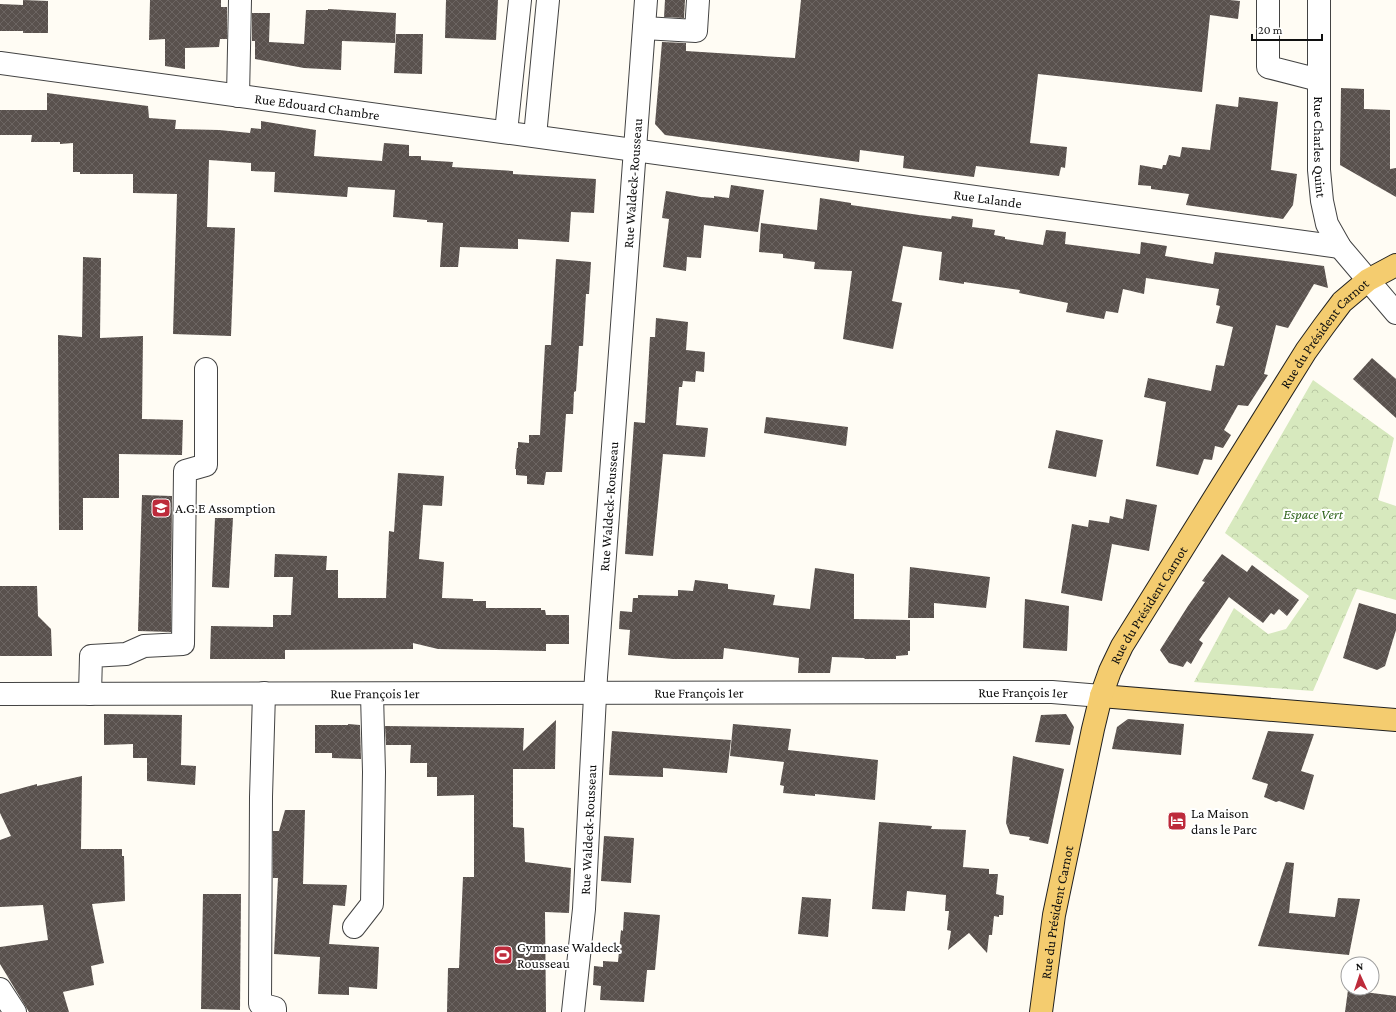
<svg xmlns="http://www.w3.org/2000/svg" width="1396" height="1012" viewBox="0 0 1396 1012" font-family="'Crimson Pro',serif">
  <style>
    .park { fill: url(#park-crowns) }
    .building { fill: url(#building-cross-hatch) }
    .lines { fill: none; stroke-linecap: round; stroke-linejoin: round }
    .minor-casing { stroke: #434343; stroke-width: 24 }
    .major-casing { stroke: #212121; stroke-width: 24 }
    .minor { stroke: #fff; stroke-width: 22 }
    .major { stroke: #f4cc6f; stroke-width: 22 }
    .labels { text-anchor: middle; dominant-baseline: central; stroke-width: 4; stroke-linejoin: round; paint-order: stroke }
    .street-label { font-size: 14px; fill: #101010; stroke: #fff }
    .poi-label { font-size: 14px; fill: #101010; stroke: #fff; text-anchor: start }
    .park-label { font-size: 14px; font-style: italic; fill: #346721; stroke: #fff }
  </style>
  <defs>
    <pattern id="park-crowns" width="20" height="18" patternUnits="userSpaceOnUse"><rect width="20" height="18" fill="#d7e9be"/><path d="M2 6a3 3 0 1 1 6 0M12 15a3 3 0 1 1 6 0" fill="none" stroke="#b8c7a2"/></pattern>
    <pattern id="building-cross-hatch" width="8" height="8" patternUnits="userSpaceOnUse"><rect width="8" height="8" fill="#59514d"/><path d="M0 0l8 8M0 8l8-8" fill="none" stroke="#6c6562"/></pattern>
  </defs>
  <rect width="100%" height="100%" fill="#fffcf4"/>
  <!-- park -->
  <polygon class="park" points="1313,380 1394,438 1378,500 1396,506 1396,600 1357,589 1313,691 1194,682 1234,608 1268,634 1286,629 1309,596 1225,533"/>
  <!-- building -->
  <g class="building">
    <polygon points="23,0 48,1 48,33 23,33 23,31 0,31 0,4 23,5"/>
    <polygon points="150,0 221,0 221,7 227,7 227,39 220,39 219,47 185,48 185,69 165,66 165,39 149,40"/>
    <polygon points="446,0 498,0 496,40 445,38"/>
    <polygon points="665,0 685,0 684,18 664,17"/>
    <polygon points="801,0 1230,0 1240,1 1238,19 1210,15 1202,92 1038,74 1030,143 1067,147 1065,168 1061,167 1059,176 976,166 974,177 903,168 904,156 860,150 859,162 665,135 655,124 662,42 686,43 686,51 795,58"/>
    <polygon points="328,9 396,13 395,43 342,41 341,70 304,68 255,59 255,41 252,41 252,13 270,13 269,42 304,44 306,10 328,10"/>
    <polygon points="396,34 423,34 422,74 394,73"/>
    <polygon points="1341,88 1364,89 1364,109 1390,110 1390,169 1396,168 1396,197 1340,165"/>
    <polygon points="47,93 148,106 149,118 176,120 175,129 219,130 250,133 251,128 261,129 261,121 316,130 314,156 382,161 384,143 409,145 409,156 421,156 421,160 453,162 452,167 513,171 513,174 596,179 594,213 571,212 569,242 518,239 518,249 460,247 458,267 440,267 443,223 427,222 427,220 393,217 395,190 348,187 347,197 274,192 275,172 251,171 251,163 209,160 207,227 235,228 231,336 173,334 177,194 133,193 133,174 80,174 80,172 73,172 73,143 60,144 60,142 31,142 32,135 0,135 0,110 47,110"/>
    <polygon points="1239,97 1278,102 1271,170 1297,174 1293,205 1283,219 1186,205 1189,194 1151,189 1151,186 1138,185 1140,165 1162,169 1163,165 1166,165 1169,155 1180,157 1182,147 1210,150 1216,104 1238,107"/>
    <polygon points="731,185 764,190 758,232 704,225 701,258 687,257 686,271 663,267 669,219 662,218 666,191 701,197 714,198 714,196 729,198"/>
    <polygon points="820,198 851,203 851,205 919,215 951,219 952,216 973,219 972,227 995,230 994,235 1005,237 1005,239 1043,245 1046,230 1066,232 1065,244 1140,254 1141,242 1167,246 1165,256 1213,264 1215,252 1324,266 1328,288 1314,284 1288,328 1276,325 1264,374 1268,375 1248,406 1238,405 1224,430 1231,435 1223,448 1215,446 1212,460 1204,459 1198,475 1156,466 1166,402 1144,397 1148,378 1211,391 1216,365 1224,366 1233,327 1216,323 1220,306 1216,305 1219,289 1146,278 1144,294 1123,289 1118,313 1106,311 1104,319 1066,312 1068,303 1019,293 1020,290 964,282 964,284 939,280 942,252 903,246 892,301 902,303 893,349 843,339 852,271 814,269 815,262 783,258 783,254 759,252 761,223 817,230"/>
    <polygon points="83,257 101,258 100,338 143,336 142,419 183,420 182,455 119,454 119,498 83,498 83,530 59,530 58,335 82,337"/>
    <polygon points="556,259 591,262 589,294 586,294 583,346 579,346 576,391 574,392 573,414 566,414 562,472 546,472 544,485 527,484 527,476 516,475 516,469 515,469 517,448 518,448 518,442 529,443 529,435 540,435 545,345 551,345"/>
    <polygon points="656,318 688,322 686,350 705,352 704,372 696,371 695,382 683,381 682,387 679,387 676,425 708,428 705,457 663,454 653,556 625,554 634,422 645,423 650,337 655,337"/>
    <polygon points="1372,358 1396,379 1396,418 1353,379"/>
    <polygon points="766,417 848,427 846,446 764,433"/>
    <polygon points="1056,430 1103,440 1096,477 1048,468"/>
    <polygon points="398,473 444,476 442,506 423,505 419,559 444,562 442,598 473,599 473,601 486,601 486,608 541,608 541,610 545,610 546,615 569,615 569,644 546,644 546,651 438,649 413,643 413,649 285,650 285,659 210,659 211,626 273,627 273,615 291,615 293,577 274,577 275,554 327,556 326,570 338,570 338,598 386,598 389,531 394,532"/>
    <polygon points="142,495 172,496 171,632 138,631"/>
    <polygon points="1126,499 1157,505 1149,551 1112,544 1102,601 1061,593 1072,524 1088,527 1089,520 1109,523 1110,516 1123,519"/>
    <polygon points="215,518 233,518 229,588 212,587"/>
    <polygon points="1222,554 1247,572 1252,565 1299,600 1287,616 1279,609 1274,615 1271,613 1263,623 1229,597 1199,640 1203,643 1191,664 1187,661 1183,667 1169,663 1160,650 1188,606 1205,582 1202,581"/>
    <polygon points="910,567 990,577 986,608 934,603 934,618 908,618"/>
    <polygon points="815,568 854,574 854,619 910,620 910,651 908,651 908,655 896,656 896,659 865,659 864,658 832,657 830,673 798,673 799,658 724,648 723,659 673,659 628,655 630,630 619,629 620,611 632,612 633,598 638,598 638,595 678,596 678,590 693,591 695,580 728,584 728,589 775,595 773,605 810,609"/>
    <polygon points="0,586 37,586 38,616 51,629 52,656 0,656"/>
    <polygon points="1025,599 1069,606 1067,651 1023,648"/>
    <polygon points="1359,603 1396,614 1396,630 1385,666 1377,670 1343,658"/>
    <polygon points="104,714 182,715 181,765 196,766 195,785 147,781 147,758 133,758 133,744 104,745"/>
    <polygon points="1066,714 1074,727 1070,745 1035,742 1041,715"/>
    <polygon points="1128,719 1184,724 1181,755 1112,749 1117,727"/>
    <polygon points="556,720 555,769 513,769 513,827 524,828 525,862 571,868 569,913 545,912 546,1012 447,1012 448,968 459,968 463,877 474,877 474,795 437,796 437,777 427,777 427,763 410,763 411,745 386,745 385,726 524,728 523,751"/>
    <polygon points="348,724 360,725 361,759 332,758 332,753 315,753 315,725 348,725"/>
    <polygon points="733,724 791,729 788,750 878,760 875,800 815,794 815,796 783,793 784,786 780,785 784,762 730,756"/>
    <polygon points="612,731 731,740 727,773 663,768 663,777 609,775"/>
    <polygon points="1268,731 1314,734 1301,771 1314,775 1304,810 1279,801 1276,802 1264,797 1268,784 1252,779"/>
    <polygon points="1013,756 1064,769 1048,844 1029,840 1030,837 1010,834 1006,823"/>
    <polygon points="82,776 81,849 122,849 122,856 124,856 125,901 92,904 104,963 91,966 94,985 63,992 69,1012 29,1012 0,964 0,947 48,940 43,905 0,907 0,840 11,836 0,813 0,794 37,784 37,786"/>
    <polygon points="285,810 305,810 303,884 347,885 345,906 333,905 329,944 379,947 377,989 349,987 349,995 318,994 320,957 274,954 278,878 273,878 273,831 279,831"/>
    <polygon points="879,822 932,826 931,829 966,830 963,867 989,869 989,874 998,874 996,894 1004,896 1003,915 999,915 999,917 994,916 992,935 989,935 987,953 969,933 948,950 951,931 947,930 949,911 945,911 946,895 907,891 905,911 872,909"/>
    <polygon points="604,836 634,838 631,883 601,881"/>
    <polygon points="1286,862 1294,863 1289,913 1335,917 1338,898 1360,899 1349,955 1258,946"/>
    <polygon points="203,894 241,894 240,1010 201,1009"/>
    <polygon points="802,897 831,899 828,937 798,934"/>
    <polygon points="624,912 660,915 655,970 647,970 644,1002 600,1000 601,986 593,985 594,966 603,967 603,961 618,962 621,930 623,931"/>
    <polygon points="1348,990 1396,996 1396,1012 1345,1012"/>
  </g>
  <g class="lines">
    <!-- minor casing -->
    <g class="minor-casing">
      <g id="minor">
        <polyline points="1268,0 1268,67 1319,80"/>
        <path id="s1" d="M 1319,0 L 1319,170 L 1322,201 L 1327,224 L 1340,247 L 1396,313"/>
        <polyline points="644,28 696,31 698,0"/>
        <path id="s2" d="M 0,63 L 1340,247"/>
        <polyline points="238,96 240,0"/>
        <polyline points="506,132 520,0"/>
        <polyline points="535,136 548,0"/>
        <polyline points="264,693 261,797 260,1004 275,1008 275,1012"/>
        <path id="s3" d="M 0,694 L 1052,692 L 1101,696"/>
        <polyline points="90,694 91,656 126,654 144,646 183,644 185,471 206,465 206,369"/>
        <polyline points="354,927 372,904 374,772 372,694"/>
        <polyline points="0,989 15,1012"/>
        <path id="s4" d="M 573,1012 L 584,909 L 596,677 L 646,0"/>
      </g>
    </g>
    <!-- major casing -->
    <g class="major-casing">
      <g id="major">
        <polyline points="1101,696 1396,720"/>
        <path id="s5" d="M 1041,1012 L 1054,915 L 1093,729 L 1101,696 L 1110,671 L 1122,646 L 1306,351 L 1324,326 L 1342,302 L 1368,280 L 1396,265"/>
      </g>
    </g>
    <!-- minor -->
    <use href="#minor" class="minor"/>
    <!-- major -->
    <use href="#major" class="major"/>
  </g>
  <!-- icons -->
  <defs>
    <g id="school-square" transform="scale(1)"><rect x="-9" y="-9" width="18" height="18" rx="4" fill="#bd2b3b" stroke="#fff"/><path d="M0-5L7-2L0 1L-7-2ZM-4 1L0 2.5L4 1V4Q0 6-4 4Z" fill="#fff"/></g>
    <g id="hotel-square" transform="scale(1)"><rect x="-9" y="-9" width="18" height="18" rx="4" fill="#bd2b3b" stroke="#fff"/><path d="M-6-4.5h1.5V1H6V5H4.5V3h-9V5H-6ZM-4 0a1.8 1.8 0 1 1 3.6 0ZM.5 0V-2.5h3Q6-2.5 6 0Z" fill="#fff"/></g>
    <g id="stadium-square" transform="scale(1)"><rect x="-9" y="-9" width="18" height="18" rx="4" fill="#bd2b3b" stroke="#fff"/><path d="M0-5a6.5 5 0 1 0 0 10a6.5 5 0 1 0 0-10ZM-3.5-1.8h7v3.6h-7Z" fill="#fff"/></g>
  </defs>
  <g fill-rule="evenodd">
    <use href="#school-square" x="161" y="508"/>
    <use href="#hotel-square" x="1177" y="821"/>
    <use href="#stadium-square" x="503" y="955"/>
  </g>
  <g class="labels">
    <!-- street labels -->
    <g class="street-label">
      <text stroke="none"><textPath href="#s2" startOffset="320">Rue Edouard Chambre</textPath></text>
      <text stroke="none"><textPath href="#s1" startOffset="147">Rue Charles Quint</textPath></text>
      <text stroke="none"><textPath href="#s4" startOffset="831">Rue Waldeck-Rousseau</textPath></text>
      <text stroke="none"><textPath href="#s2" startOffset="997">Rue Lalande</textPath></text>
      <text stroke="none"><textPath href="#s5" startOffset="749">Rue du Président Carnot</textPath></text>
      <text stroke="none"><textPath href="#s4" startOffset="507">Rue Waldeck-Rousseau</textPath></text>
      <text stroke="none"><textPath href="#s5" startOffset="425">Rue du Président Carnot</textPath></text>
      <text stroke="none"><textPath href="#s3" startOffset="375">Rue François 1er</textPath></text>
      <text stroke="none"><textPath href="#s3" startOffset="699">Rue François 1er</textPath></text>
      <text stroke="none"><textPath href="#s3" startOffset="1023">Rue François 1er</textPath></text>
      <text stroke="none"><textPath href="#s4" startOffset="183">Rue Waldeck-Rousseau</textPath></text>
      <text stroke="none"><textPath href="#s5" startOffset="101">Rue du Président Carnot</textPath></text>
    </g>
    <!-- poi labels -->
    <g class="poi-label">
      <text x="175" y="508">A.G.E Assomption</text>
      <text x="1191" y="813">La Maison<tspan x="1191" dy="16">dans le Parc</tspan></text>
      <text x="517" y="947">Gymnase Waldeck<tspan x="517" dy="16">Rousseau</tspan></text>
    </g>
    <!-- park labels -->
    <g class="park-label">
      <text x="1313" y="514">Espace Vert</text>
    </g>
  </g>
  <!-- north arrow -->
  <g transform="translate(1360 976) rotate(357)"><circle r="19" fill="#ffffff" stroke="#9f9f9f"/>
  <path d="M0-3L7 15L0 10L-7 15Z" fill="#bd2b3b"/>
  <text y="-6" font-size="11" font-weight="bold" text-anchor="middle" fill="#101010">N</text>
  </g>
  <!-- scale -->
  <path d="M1252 34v6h70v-6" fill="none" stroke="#101010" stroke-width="2"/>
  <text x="1258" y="34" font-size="12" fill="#101010" stroke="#ffffff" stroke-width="3" paint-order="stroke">20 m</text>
</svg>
